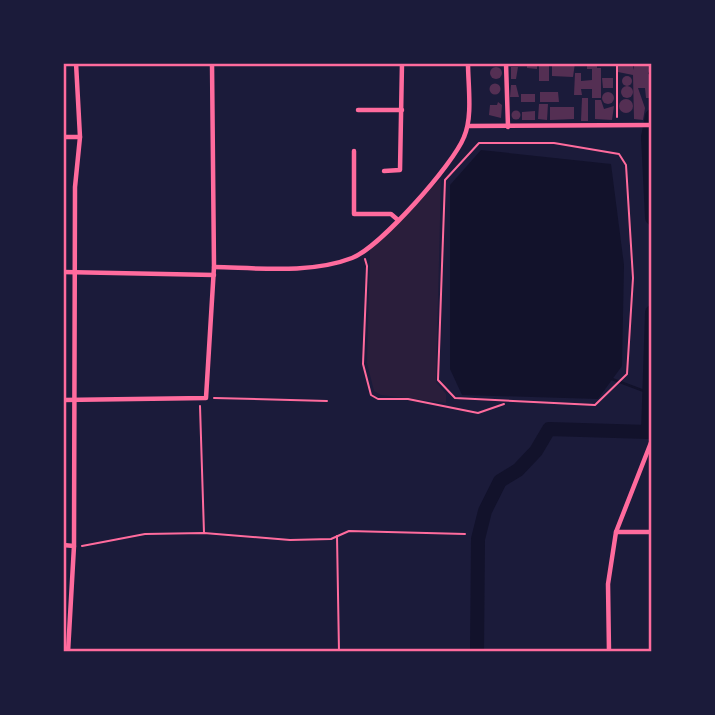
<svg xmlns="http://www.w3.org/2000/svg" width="715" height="715" viewBox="0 0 715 715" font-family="'Public Sans',sans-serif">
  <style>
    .green { fill: #2a1e3b }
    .water { fill: #12122b }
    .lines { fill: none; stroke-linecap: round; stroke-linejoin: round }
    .stream { stroke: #12122b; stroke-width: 2.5 }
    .river { stroke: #12122b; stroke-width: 14 }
    .building { fill: #542f53 }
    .path { stroke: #ff6b9d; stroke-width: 2 }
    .minor { stroke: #ff6b9d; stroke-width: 4.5 }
    .neatline { fill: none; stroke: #ff6b9d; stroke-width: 2.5 }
  </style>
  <rect width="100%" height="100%" fill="#1b1b3a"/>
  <!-- green -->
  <polygon class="green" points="441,179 436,382 446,394 446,403 381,395 374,391 367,363 370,249"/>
  <!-- water -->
  <polygon class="water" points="481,150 611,164 624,265 622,366 598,399 462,395 450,369 450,185"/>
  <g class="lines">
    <!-- stream -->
    <polyline class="stream" points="612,379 652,394"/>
    <!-- river -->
    <g class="river">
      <polyline points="652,116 648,137 652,218"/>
      <polyline points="477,652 478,539 485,511 500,481 518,470 536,451 549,429 648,432 652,312"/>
    </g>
  </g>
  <!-- building -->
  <g class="building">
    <polygon points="527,63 537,63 537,69 527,68"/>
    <polygon points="539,63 549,64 549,81 539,81"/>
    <polygon points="552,63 575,63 573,77 552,76"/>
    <polygon points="587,63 597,63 597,68 601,68 601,98 592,98 592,89 581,89 582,95 574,95 575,73 581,73 581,81 592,80 592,69 587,69"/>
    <polygon points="618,63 633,63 633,70 635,63 652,63 648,74 652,75 652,98 646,98 645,88 638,88 645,108 643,120 634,119 633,75 618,72"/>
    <circle cx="496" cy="73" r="6"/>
    <polygon points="511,67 518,67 516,79 511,79"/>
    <circle cx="627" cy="81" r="5"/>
    <polygon points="602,78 613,78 613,88 603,88"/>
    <circle cx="495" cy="89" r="5.5"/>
    <polygon points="511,85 516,85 519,97 510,97"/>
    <circle cx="627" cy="92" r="6"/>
    <polygon points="540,92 558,92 559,102 540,102"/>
    <circle cx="608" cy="98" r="6"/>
    <rect x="521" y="94" width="14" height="8"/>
    <polygon points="582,98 588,98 588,121 581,121"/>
    <circle cx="626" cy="106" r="7"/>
    <polygon points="595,100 601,100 604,109 614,106 612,120 595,119"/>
    <polygon points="498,102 502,105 501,118 489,115 490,105 497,105"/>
    <polygon points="539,104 548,104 547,120 538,119"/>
    <polygon points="550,107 574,107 574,119 550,120"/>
    <circle cx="516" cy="115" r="4.5"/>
    <polygon points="535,111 535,120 522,120 522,112"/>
  </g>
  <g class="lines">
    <!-- path -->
    <g class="path">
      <polyline points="617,63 617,117"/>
      <polygon points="479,143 554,143 619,154 626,165 633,278 627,374 595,405 455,398 438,380 445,180"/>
      <polyline points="365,259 367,266 363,364 371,395 378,399 408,399 478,413 504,404"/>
      <polyline points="214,398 327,401"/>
      <polyline points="200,406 204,533"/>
      <polyline points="337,536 339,652"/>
      <polyline points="82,546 145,534 204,533 290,540 331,539 349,531 465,534"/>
    </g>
    <!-- minor -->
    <g class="minor">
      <polyline points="506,63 508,127"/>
      <polyline points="358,110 402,110"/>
      <polyline points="468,126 652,125"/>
      <polyline points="63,137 80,137"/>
      <polyline points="354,151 354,214 391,214 398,220"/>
      <polyline points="384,171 400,170 402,63"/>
      <path d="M 214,267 C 258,268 311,274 352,258 C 380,247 453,165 464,137 C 473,116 468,86 468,63"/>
      <polyline points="63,272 214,275"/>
      <polyline points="63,400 206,398 214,267 212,63"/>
      <polyline points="616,532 652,532"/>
      <polyline points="63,545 74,546"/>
      <polyline points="68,652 74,546 75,187 80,137 76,63"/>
      <polyline points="609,652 608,584 616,532 652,440"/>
    </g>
  </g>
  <!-- border -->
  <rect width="715" height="715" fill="none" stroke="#1b1b3a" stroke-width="130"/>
  <rect x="65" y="65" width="585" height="585" class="neatline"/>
</svg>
